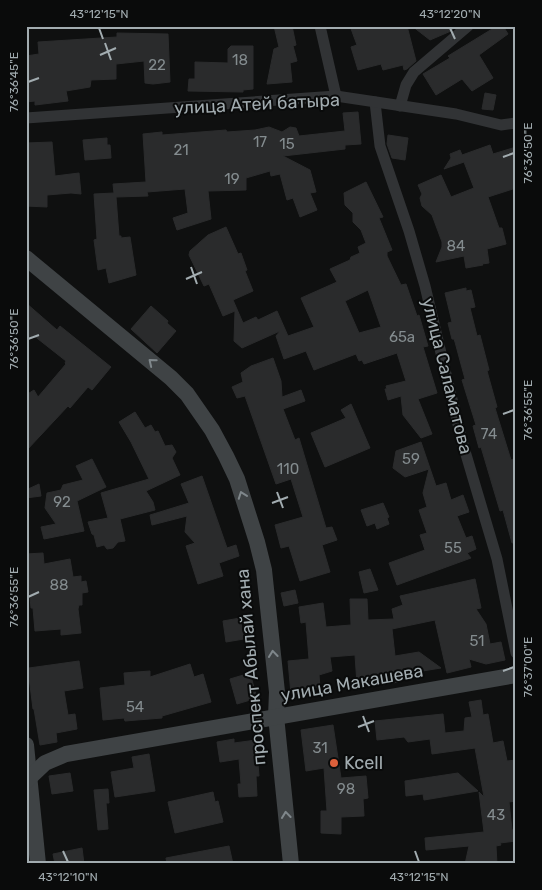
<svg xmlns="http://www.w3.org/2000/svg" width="542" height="890" viewBox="0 0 542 890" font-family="Rubik,sans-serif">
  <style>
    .building { fill: #2a2b2c; stroke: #2a2b2c; fill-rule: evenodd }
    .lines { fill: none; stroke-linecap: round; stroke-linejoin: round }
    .street { stroke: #313335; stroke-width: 11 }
    .secondary { stroke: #3f4345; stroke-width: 16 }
    .oneway { stroke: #7f878b }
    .ticks { fill: none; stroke: #a2acb0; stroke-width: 2 }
    .poi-dot { fill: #dd603b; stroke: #0a0b0b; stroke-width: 2 }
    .labels { text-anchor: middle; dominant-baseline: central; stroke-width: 4; stroke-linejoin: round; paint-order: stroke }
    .number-label { font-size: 15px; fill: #848c8f }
    .street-label { font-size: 18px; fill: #a2acb0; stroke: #0a0b0b }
    .poi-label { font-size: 18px; fill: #a2acb0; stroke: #0a0b0b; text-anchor: start }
    .neatline { fill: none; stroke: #a2acb0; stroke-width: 2 }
    .ticks-label { font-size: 12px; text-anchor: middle; fill: #a2acb0 }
  </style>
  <rect width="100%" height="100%" fill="#0f1010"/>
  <!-- building -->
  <g class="building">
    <polygon points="274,26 292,26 296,45 293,46 297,61 290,63 292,82 267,84 274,49 279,47"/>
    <polygon points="350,26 407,26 416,61 407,69 404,70 403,65 383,70 381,64 358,70 351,47 357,45"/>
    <polygon points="412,26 456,26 451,31 430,40"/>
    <polygon points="497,26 503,26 508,34 479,55 493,78 472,91 462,79 436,95 423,74 450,58 448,56"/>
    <polygon points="117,33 168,34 170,82 153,84 145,83 144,61 116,64 116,79 91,80 90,87 66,91 68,101 35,105 35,101 26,102 26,56 39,54 38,42 117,37"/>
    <polygon points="231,46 253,46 253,89 243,90 243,92 188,91 189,79 195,79 195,62 228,63 228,49"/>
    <polygon points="485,93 496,95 493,110 482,109"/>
    <polygon points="358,112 361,144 345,145 345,149 283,156 310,170 316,192 310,193 317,210 300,217 293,198 287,200 280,174 271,176 270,171 246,178 246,190 208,191 211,219 177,230 173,218 188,213 185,189 147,192 148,196 116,197 119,236 121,236 121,238 130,237 136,275 109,283 106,268 98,270 94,240 97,239 94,194 114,193 113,184 146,182 143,134 162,132 162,135 226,130 227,132 255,130 269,127 282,132 290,127 296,128 299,136 345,131 343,113"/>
    <polygon points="388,135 408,138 405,160 392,158 387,144"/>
    <polygon points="107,138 107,145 110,145 111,158 85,160 83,140"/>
    <polygon points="52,142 55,176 79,173 81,194 71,193 47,195 47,207 26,206 26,143"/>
    <polygon points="490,145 493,154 516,147 516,188 488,197 499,228 502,228 506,244 487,249 489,263 482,264 483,265 466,268 464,256 436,262 442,247 442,242 432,215 422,206 420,198 422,194 418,185 441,175 451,197 474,188 464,162 444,169 451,158 450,154 460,150 462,155"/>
    <path d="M 366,182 L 383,217 L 379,218 L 392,250 L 387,252 L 387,256 L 401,285 L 406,284 L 417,316 L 419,315 L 428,346 L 423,347 L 437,393 L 418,399 L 432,434 L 421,438 L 403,415 L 401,396 L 388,400 L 385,389 L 387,389 L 386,386 L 406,381 L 397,353 L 364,364 L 362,360 L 359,361 L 356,354 L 314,370 L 306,351 L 284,359 L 276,336 L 280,331 L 242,348 L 234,341 L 235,311 L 223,316 L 209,284 L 204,286 L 189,255 L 190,251 L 208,235 L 226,227 L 238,254 L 241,253 L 247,270 L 245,271 L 253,291 L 233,300 L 243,323 L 256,317 L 258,320 L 277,311 L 288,336 L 314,327 L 301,298 L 337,282 L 330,269 L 350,260 L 351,257 L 360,253 L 358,247 L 366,243 L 361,230 L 353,222 L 353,213 L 345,205 L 344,193 ZM 368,290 L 381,327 L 359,333 L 345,301 Z"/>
    <polygon points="466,288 466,291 471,290 475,307 470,308 477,336 480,335 489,370 487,371 497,407 495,408 511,460 516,458 516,542 512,543 503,510 500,511 481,447 479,448 473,426 476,425 462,380 465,379 455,342 454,339 452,339 448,323 452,322 445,293"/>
    <polygon points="26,303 57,330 60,326 111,367 92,390 88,387 70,408 68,406 26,451 26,395 34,390 38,397 66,364 65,363 66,361 33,335 26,342"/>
    <polygon points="151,306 168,321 167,323 176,331 157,353 131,329"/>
    <polygon points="273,358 281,381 282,397 301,390 305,401 283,409 295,440 299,438 326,528 332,527 337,540 322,545 330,572 300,581 289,546 281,548 275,525 303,517 291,479 276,484 245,396 237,398 232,387 243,382 241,373 251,366"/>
    <polygon points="351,404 370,448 325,467 311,433 346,418 341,410"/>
    <polygon points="135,412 145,428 151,425 155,432 158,431 165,446 172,445 176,452 172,458 180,475 146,491 153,502 155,510 120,519 125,541 118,542 113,548 107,549 104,545 97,547 94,535 92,534 88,522 108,518 101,493 149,479 131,442 119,422"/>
    <polygon points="421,442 436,486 446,483 451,500 463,495 469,512 457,516 466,538 472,536 476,549 467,553 471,558 397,585 389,563 425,550 420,535 427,533 419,510 427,507 423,493 429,469 405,477 393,468 396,451"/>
    <polygon points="92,459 106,487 77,501 84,531 44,539 41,527 56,524 45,508 47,493 61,490 63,485 83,480 76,466"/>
    <polygon points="202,476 227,548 236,545 239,556 219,563 223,576 198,584 186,546 195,543 185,532 187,516 152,525 150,515 189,503 181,484"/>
    <polygon points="39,484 41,496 26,498 26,490"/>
    <polygon points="383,503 389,517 387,518 389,524 377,529 375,523 367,526 361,510"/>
    <polygon points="43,553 44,564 70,559 73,577 81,576 81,582 86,581 88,592 82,593 82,605 79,605 78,609 81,633 61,635 61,629 35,631 33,608 31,608 29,586 26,587 26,554"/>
    <polygon points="370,569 378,590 364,593 359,572"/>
    <polygon points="475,579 481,608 476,609 486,624 490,644 501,642 505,660 486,664 469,659 471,667 447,673 435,620 392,629 395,656 419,652 441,668 398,675 398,682 383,685 383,681 357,684 355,655 330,657 332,671 319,675 320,687 305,689 305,692 291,694 288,661 309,659 306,622 301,623 299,607 323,603 326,627 351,625 350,599 367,599 368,620 394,619 392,609 403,605 400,596"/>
    <polygon points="295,590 298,603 284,606 281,593"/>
    <polygon points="240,618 244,639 226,642 223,621"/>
    <polygon points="79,661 83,688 64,691 68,715 75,714 77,729 56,733 57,742 40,745 34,709 33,709 29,677 29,668"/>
    <polygon points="190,664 194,677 203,674 211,702 162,716 162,718 125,721 124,718 103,720 100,688 125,685 124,673 150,671 150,677"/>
    <polygon points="250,673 257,698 237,704 230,679"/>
    <polygon points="481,700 483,715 488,714 493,743 503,741 507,761 516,760 516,801 509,802 512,830 516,829 516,841 500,843 501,845 496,846 497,864 465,864 469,846 426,850 425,838 484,832 479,792 484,797 475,748 432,754 430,739 408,742 404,737 377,740 375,721 443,714 445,733 464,731 465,718 472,717 469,702"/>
    <polygon points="333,725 341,778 366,776 368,798 363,799 364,816 341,817 341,834 321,833 321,811 327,811 324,768 306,771 301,730"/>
    <polygon points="234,739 234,743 256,740 259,776 256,776 257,796 239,797 238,784 241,784 239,759 220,762 217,742"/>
    <polygon points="149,754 155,791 115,797 111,772 134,768 132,757"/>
    <polygon points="70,773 73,791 52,794 49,776"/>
    <polygon points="458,773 478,791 424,800 423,794 406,796 405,781"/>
    <polygon points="108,789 109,803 106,803 108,829 98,830 94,790"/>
    <polygon points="213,792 215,802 218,801 223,822 175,833 168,802"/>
    <polygon points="229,846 233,864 167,864 166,858"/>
    <polygon points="82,848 84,864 55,864 53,854"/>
  </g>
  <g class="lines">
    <!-- street -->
    <g class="street">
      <polyline points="320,26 336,96"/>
      <polyline points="375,102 380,146 409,231 425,286 462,441 497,559 516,653"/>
      <polyline points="400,106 406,85 414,72 468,26"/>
      <polyline points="26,118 336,96 456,114 501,125 516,123"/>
    </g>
    <!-- secondary -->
    <g class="secondary">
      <polyline points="26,258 171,378 187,394 212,430 226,456 237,479 257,542 264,570 277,692 276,716 291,864"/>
      <polyline points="26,745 38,864"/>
      <polyline points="26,781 45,763 66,754 516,675"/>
    </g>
  </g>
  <!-- one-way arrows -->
  <defs><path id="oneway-chevron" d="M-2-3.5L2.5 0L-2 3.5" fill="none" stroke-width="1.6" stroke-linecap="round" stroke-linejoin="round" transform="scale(1.25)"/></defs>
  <g class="oneway">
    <use href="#oneway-chevron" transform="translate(152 362) rotate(-141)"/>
    <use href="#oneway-chevron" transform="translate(242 495) rotate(-110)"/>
    <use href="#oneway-chevron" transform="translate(273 654) rotate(-96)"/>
    <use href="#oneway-chevron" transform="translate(286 815) rotate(-96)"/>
  </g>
  <!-- ticks -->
  <path class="ticks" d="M 99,28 L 103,39M 450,28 L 455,39M 105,43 L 111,60M 100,55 L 116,48M 28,82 L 39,78M 503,157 L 514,153M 191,267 L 197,284M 186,279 L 202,272M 28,339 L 39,335M 503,414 L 514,410M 277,492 L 283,508M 272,503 L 288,497M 28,597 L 39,592M 503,671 L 514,667M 363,716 L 369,732M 358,727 L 374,721M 63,851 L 68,862M 415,851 L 419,862"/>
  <!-- markers -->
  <circle class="poi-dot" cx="334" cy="763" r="5"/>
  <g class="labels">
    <!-- number labels -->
    <g class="number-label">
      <text x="240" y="60">18</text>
      <text x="157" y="65">22</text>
      <text x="260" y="142">17</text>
      <text x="287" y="144">15</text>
      <text x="181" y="150">21</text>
      <text x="232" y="179">19</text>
      <text x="456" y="246">84</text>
      <text x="402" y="337">65а</text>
      <text x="489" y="434">74</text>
      <text x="411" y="459">59</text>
      <text x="288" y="469">110</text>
      <text x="62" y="502">92</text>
      <text x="453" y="548">55</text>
      <text x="59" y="585">88</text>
      <text x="477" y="641">51</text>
      <text x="135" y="707">54</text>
      <text x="320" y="748">31</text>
      <text x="346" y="789">98</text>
      <text x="496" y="815">43</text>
    </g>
    <!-- street labels -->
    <g class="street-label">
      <text transform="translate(257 104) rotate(-3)">улица Атей батыра</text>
      <text transform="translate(447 376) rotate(76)">улица Саламатова</text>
      <text transform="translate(251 667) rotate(-95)">проспект Абылай хана</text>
      <text transform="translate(352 683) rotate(-10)">улица Макашева</text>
    </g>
    <!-- poi labels -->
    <g class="poi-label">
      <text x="344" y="763">Kcell</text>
    </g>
  </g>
  <!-- border -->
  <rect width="542" height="890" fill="none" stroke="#0a0b0b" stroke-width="55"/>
  <rect x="28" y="28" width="486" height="834" class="neatline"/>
  <g class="ticks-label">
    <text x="99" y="18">43°12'15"N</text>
    <text x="450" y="18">43°12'20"N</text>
    <text transform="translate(14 82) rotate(-90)" y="4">76°36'45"E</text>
    <text transform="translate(528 153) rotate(-90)" y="4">76°36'50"E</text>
    <text transform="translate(14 339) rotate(-90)" y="4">76°36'50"E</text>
    <text transform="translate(528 410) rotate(-90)" y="4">76°36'55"E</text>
    <text transform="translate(14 597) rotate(-90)" y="4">76°36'55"E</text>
    <text transform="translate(528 667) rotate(-90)" y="4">76°37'00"E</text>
    <text x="68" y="881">43°12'10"N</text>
    <text x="419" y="881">43°12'15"N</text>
  </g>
</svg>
